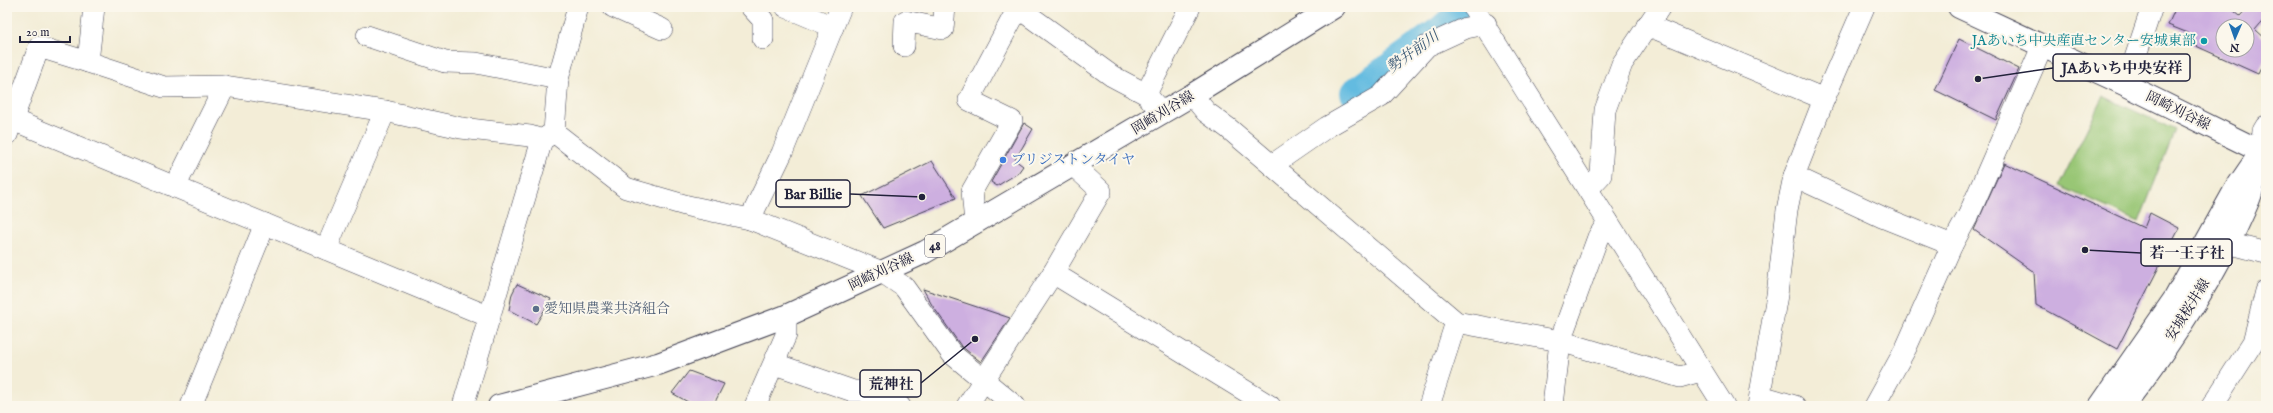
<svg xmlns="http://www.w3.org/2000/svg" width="2273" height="413" viewBox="0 0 2273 413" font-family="'IM FELL English','Noto Serif JP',serif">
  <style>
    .green { fill: #98c674; stroke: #5d7458 }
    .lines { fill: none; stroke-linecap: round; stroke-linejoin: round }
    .river { stroke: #63bbe0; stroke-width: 30 }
    .building { fill: #cdafe0; fill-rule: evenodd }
    .minor-casing { stroke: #414052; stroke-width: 22 }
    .major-casing { stroke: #414052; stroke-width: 24 }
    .minor { stroke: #fff; stroke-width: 21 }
    .major { stroke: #fff; stroke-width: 22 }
    .culture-dot { fill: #0f9aa8; stroke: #fbf7ec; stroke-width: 1.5 }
    .shop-dot { fill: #3f7fe0; stroke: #fbf7ec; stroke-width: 1.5 }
    .service-dot { fill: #5c6f8a; stroke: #fbf7ec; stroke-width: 1.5 }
    .labels { text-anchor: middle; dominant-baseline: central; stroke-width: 4; stroke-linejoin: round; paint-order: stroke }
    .shield { fill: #fbf7ec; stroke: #636270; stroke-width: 1 }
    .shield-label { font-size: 13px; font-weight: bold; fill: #22223b }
    .culture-label { font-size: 14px; fill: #0d838f; stroke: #fbf7ec; text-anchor: end }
    .street-label { font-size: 14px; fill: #22223b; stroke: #fbf7ec }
    .shop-label { font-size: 14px; fill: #366cbe; stroke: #fbf7ec; text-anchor: start }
    .service-label { font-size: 14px; fill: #4e5e75; stroke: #fbf7ec; text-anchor: start }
    .water-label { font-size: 15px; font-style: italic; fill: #395875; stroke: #fbf7ec }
    .leader { fill: none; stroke: #22223b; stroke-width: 1.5 }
    .callout-dot { fill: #22223b; stroke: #fbf7ec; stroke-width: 1.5 }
    .callout { fill: #fbf7ec; stroke: #22223b; stroke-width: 1.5 }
    .callout-label { font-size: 15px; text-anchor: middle; font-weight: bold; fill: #22223b }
  </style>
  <rect width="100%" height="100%" fill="#fbf7ec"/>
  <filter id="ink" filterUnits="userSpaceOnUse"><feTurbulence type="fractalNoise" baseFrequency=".025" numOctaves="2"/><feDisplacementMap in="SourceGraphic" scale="8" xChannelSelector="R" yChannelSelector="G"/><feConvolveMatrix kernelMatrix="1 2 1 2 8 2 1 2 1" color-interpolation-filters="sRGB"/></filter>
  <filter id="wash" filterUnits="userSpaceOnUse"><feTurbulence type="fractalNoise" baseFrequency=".012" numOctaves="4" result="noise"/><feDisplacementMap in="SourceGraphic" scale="16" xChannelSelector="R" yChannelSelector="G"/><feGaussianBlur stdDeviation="0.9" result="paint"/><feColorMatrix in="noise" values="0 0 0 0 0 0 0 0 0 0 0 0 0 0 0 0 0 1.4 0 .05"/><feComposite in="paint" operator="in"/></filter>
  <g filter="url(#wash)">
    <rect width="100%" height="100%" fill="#f3edd7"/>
    <!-- green -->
    <polygon class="green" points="2103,96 2175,130 2139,222 2059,186"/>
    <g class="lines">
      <!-- river -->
      <polyline class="river" points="1355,93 1442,30 1468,7"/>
    </g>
    <g id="blocks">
      <!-- building -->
      <g class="building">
        <path d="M 2176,7 L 2229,7 L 2240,16 L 2248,7 L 2266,7 L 2266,17 L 2255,30 L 2266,40 L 2266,58 L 2258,74 L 2185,41 L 2188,33 L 2168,25 ZM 2223,26 L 2247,26 L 2247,50 L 2223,50 Z"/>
        <polygon points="1959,39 2019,69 1996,120 1935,90"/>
        <polygon points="1024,123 1033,129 1015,160 1023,166 1018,173 997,186 991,182"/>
        <polygon points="932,161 956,198 883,228 862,196"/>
        <polygon points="2004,163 2144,228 2150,213 2179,228 2117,349 2036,305 2034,272 1974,230"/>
        <polygon points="517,284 551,299 536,324 509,310 512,294"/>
        <polygon points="923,289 1010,318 981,362 961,346 932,305"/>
        <polygon points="689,371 724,384 713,406 695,406 672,393"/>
      </g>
    </g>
  </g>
  <g filter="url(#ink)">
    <use href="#blocks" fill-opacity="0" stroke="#414052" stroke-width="1"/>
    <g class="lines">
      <!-- minor casing -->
      <g class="minor-casing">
        <g id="minor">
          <polyline points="94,7 88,62 164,87 225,86 385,111 461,128 530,136 542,140"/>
          <polyline points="613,7 662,29"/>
          <polyline points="751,7 763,20 763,39"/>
          <polyline points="786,7 833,27"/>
          <polyline points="1017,7 1112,76 1146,94 1162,113"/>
          <polyline points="1473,7 1724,406"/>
          <polyline points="1647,25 1824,99"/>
          <polyline points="367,36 445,62 476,63 558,79"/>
          <polyline points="904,46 905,21 943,29 945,7"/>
          <polyline points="2126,85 2152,7"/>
          <polyline points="1146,94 1190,7"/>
          <polyline points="1192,95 1206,112 1228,128 1456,322 1560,341 1680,377 1701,371"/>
          <polyline points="13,120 490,317"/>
          <polyline points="554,132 626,188 688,206 750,219 882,272 904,287 952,354 1015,406"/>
          <polyline points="7,135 39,47 88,62"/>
          <polyline points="2261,152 2263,131 2266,126"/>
          <polyline points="1272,165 1327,127 1381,96 1427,46 1466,28 1486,24"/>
          <polyline points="1794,176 1882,217 1952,245"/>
          <polyline points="175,187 225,86"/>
          <polyline points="1588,189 1601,175 1605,110 1622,64 1660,7"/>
          <polyline points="750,219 782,153 841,7"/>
          <polyline points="975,223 972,191 1012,121 969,100 1018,8"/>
          <polyline points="2228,243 2266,253"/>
          <polyline points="326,249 385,111"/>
          <polyline points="1053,273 1270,406"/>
          <polyline points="775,364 853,391 863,391 900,406"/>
          <polyline points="1761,396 1795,406"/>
          <polyline points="191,406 265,224"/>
          <polyline points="463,406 542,140 554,132 558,79 578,7"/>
          <polyline points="755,406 786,335 786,316"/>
          <polyline points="967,406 1053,273 1101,191 1073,165"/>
          <polyline points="1429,406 1456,322"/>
          <polyline points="1553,406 1560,341 1598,237 1608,222"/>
          <polyline points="1758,406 1777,295 1787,210 1794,176 1824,99 1864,7"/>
          <polyline points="1874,406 1906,348 1952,245 1969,214 2042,47"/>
          <polyline points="2212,406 2253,342 2266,291"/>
        </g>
      </g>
      <!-- major casing -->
      <g class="major-casing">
        <g id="major">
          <polyline points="1959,7 2126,85 2266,154"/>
          <polyline points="499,406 658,364 786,316 925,252 1192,95 1334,7"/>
          <polyline points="2100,406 2175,298 2235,190 2261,152"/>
          <path d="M 2123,406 C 2170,346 2220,269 2249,199 C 2253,189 2255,177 2257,167"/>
        </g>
      </g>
      <!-- minor -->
      <use href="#minor" class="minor"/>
      <!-- major -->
      <use href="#major" class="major"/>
    </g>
  </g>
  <!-- markers -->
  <circle class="culture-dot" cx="2204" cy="41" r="4"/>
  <circle class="shop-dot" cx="1003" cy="160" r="4"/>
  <circle class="service-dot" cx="536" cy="309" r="4"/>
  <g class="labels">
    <!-- shield labels -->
    <rect class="shield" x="925" y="235" width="20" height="22" rx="3"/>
    <g class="shield-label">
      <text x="935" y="246">48</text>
    </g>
    <!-- culture labels -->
    <g class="culture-label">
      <text x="2196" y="41">JAあいち中央産直センター安城東部</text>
    </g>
    <!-- street labels -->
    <g class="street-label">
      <text transform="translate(2178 111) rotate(26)">岡崎刈谷線</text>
      <text transform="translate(1163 113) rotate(-31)">岡崎刈谷線</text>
      <text transform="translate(881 272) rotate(-25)">岡崎刈谷線</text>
      <text transform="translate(2188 310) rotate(-58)">安城桜井線</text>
    </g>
    <!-- shop labels -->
    <g class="shop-label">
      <text x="1011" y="160">ブリジストンタイヤ</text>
    </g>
    <!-- service labels -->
    <g class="service-label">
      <text x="544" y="309">愛知県農業共済組合</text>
    </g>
    <!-- water labels -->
    <g class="water-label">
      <text transform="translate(1413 52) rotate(-36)">勢井前川</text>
    </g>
  </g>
  <!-- callouts -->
  <path class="leader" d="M1978 79L2053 68M922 197L850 194M2085 250L2141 253M975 339L921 383"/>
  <g class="callout-dot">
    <circle cx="1978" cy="79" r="4"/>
    <circle cx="922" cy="197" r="4"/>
    <circle cx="2085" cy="250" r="4"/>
    <circle cx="975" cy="339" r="4"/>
  </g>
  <g class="callout">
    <rect x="2053" y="54" width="137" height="27" rx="4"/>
    <rect x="776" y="180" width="74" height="27" rx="4"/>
    <rect x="2141" y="239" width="91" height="27" rx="4"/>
    <rect x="860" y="370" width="61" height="27" rx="4"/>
  </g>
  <g class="callout-label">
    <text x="2122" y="73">JAあいち中央安祥</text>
    <text x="813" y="199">Bar Billie</text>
    <text x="2187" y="258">若一王子社</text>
    <text x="891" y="389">荒神社</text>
  </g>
  <!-- margin -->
  <rect width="2273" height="413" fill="none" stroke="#fbf7ec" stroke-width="24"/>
  <!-- north arrow -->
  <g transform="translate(2235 38) rotate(182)"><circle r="19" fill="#fbf7ec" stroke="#a4a2a5"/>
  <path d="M0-3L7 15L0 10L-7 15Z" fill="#1f6fb2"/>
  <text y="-6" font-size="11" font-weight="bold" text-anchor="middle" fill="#22223b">N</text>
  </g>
  <!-- scale -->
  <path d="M20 36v6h50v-6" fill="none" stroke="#22223b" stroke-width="2"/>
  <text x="26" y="36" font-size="12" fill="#22223b" stroke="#fbf7ec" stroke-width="3" paint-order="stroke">20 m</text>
</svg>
